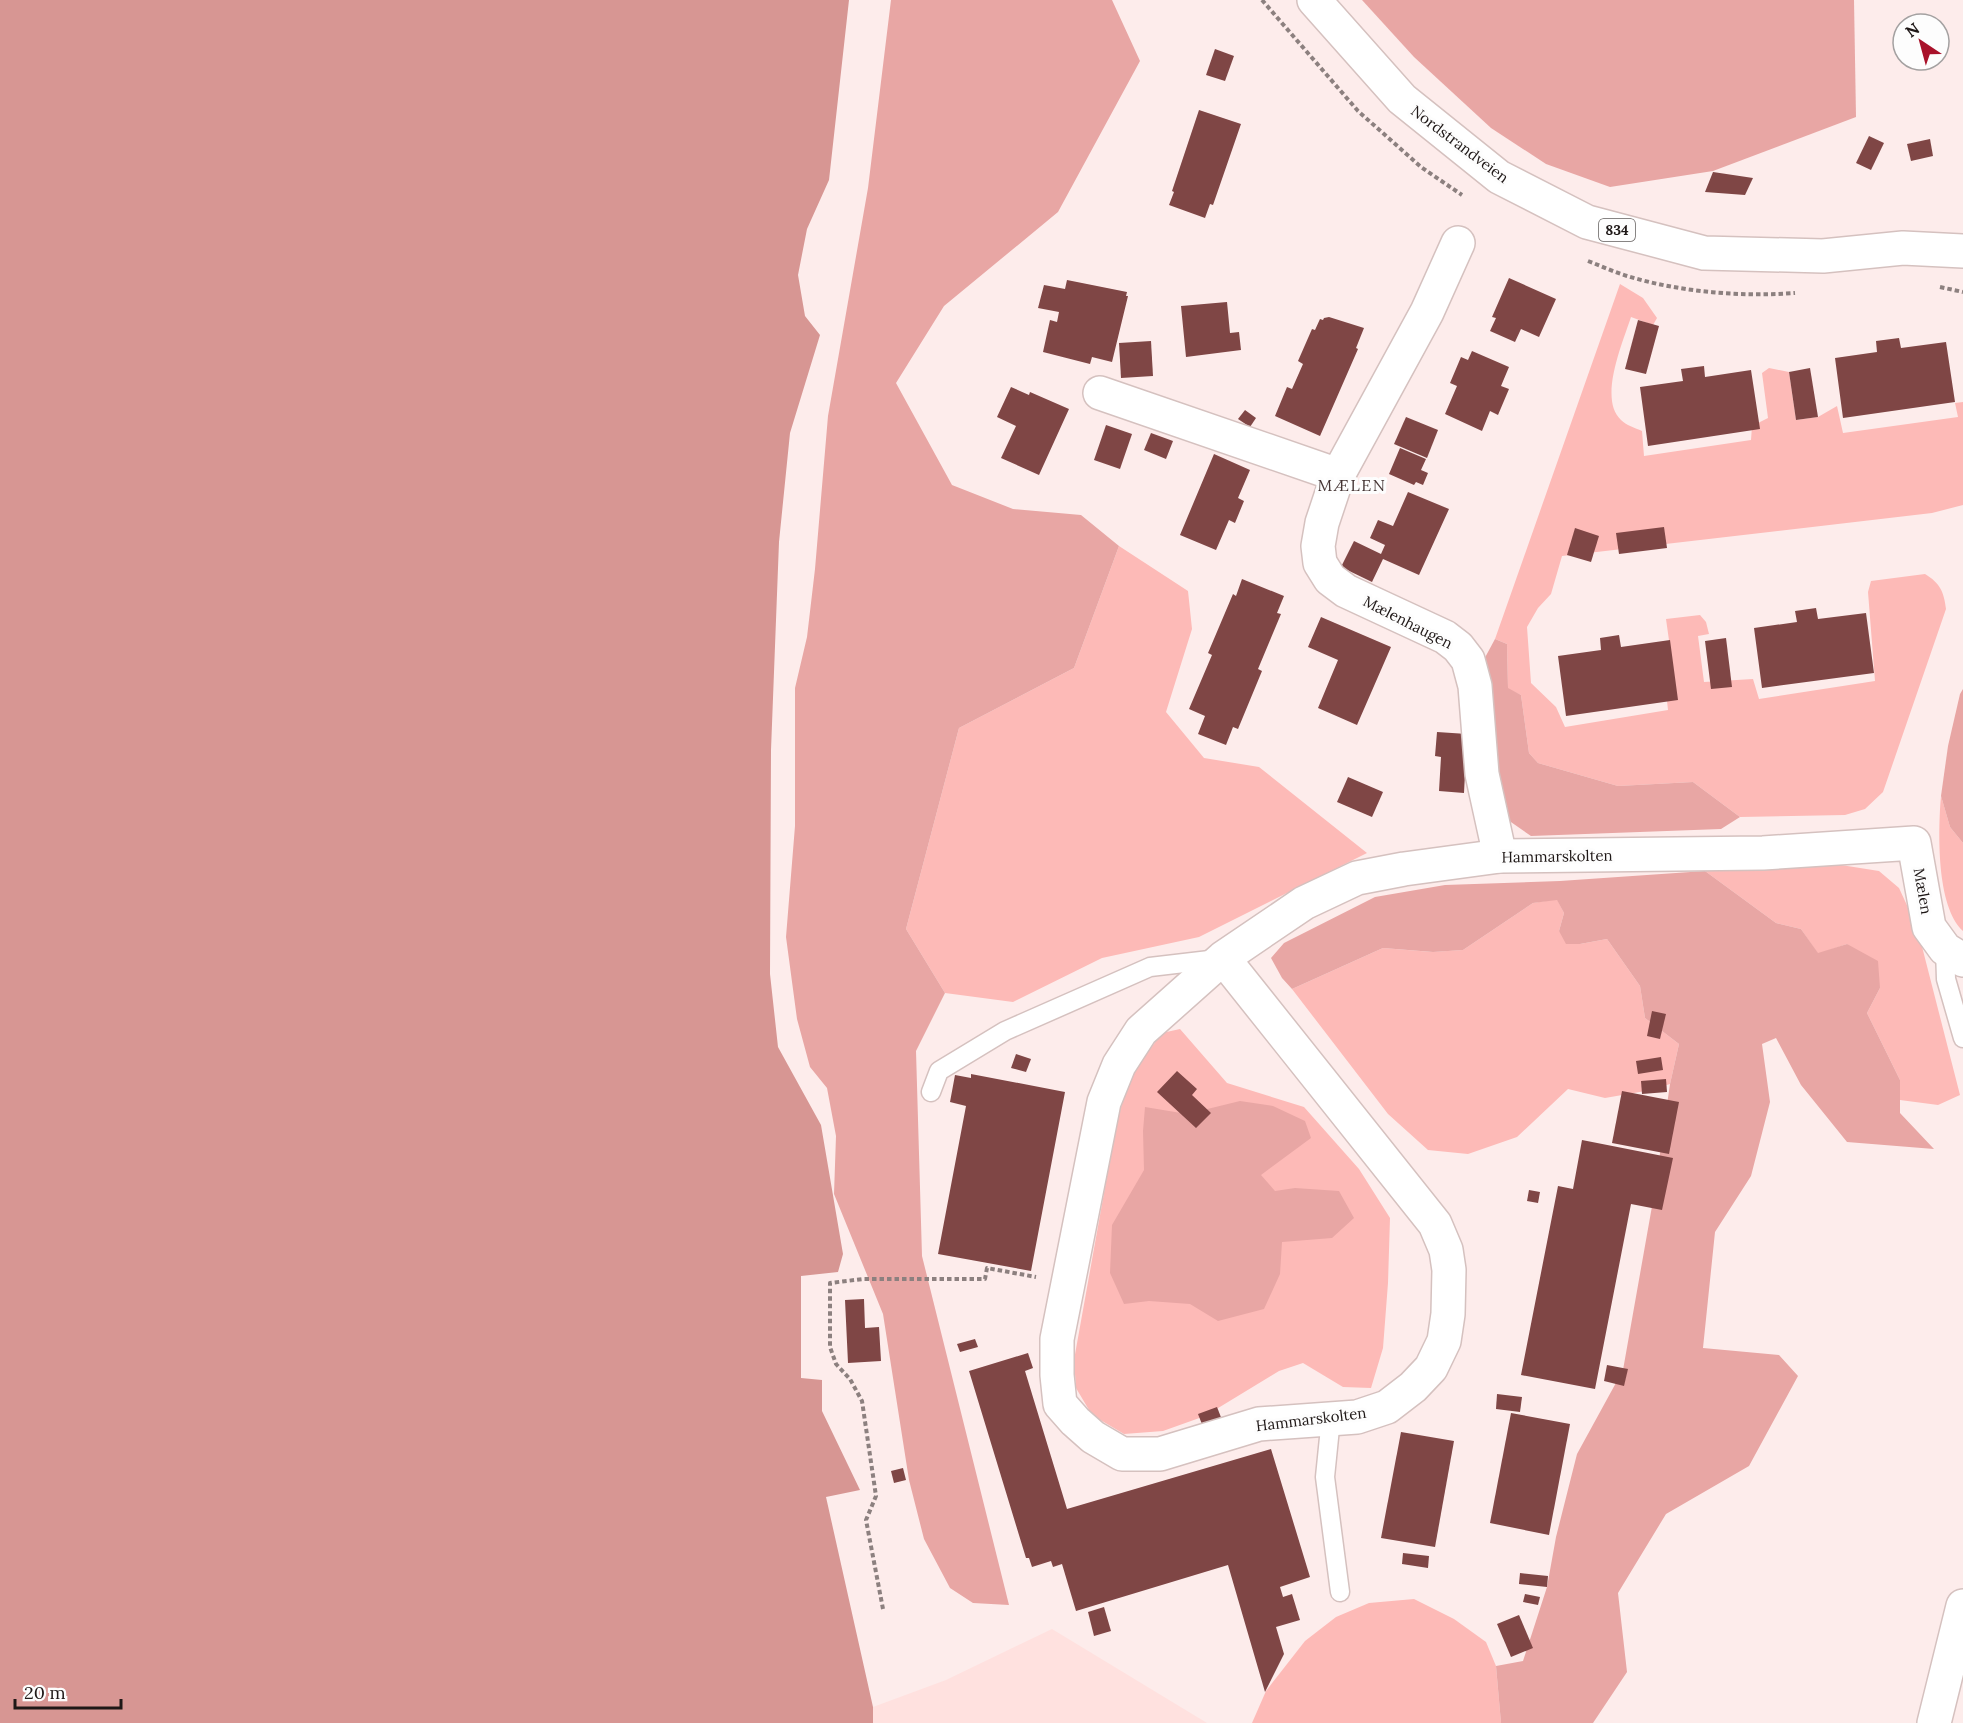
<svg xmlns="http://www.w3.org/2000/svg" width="1963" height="1723" viewBox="0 0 1963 1723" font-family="Lora,serif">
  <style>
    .built { fill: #ffe1df }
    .green { fill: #fdbab7 }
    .forest { fill: #e8a6a4 }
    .water { fill: #d79693 }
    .building { fill: #7f4645 }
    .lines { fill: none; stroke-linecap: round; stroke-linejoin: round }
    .lane-casing { stroke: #d5c1bf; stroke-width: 21 }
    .street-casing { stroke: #d5c1bf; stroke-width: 36 }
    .primary-casing { stroke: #d5c1bf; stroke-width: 36 }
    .path { stroke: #8c807f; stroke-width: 4; stroke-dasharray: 4.5 3; stroke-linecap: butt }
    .lane { stroke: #fff; stroke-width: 18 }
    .street { stroke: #fff; stroke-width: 33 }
    .primary { stroke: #fff; stroke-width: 33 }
    .labels { text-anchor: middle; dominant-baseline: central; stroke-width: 6; stroke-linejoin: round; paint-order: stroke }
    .shield { fill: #fdfdfd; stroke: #625d5c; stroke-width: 1.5 }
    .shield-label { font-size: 14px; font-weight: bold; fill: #1f1817 }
    .street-label { font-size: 15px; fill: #1f1817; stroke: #fdfdfd }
    .neighbourhood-label { font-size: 16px; letter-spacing: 1.5px; fill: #443433; stroke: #fdfdfd }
  </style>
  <rect width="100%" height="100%" fill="#fdeceb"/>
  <!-- built -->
  <polygon class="built" points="1052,1629 1207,1723 873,1723 873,1707 946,1680"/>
  <!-- green -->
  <g class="green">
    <path d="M 1620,284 L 1643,298 L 1657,318 L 1653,325 L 1631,317 C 1623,342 1598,399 1621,420 C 1626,425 1635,428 1642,431 L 1644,456 L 1751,440 L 1752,426 L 1768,418 L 1762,373 L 1769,368 L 1789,372 L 1796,420 L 1818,417 L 1837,406 L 1843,433 L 1958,417 L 1955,403 L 1963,402 L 1963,505 L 1932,513 L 1562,556 L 1551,594 L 1538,608 L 1527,627 L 1531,683 L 1556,707 L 1565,727 L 1668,710 L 1666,692 L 1676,690 L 1666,619 L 1700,615 L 1706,622 L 1709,634 L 1698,636 L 1704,682 L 1753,679 L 1759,699 L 1875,681 L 1868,592 L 1871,581 L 1925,574 C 1940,583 1944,592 1946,609 L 1883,792 L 1865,809 L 1845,815 L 1740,817 L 1693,782 L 1618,786 L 1538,763 L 1529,753 L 1521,695 L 1508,689 L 1507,644 L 1495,639 Z"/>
    <polygon points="1119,546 1188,591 1192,629 1166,712 1204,758 1259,767 1367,853 1199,937 1102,958 1013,1002 945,993 906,929 959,728 1074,668"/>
    <path d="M 1941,796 L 1950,827 L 1963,843 L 1963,931 C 1936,906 1938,831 1941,796 Z"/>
    <polygon points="1841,865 1879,871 1899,888 1917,927 1960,1095 1938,1105 1900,1100 1900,1080 1867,1013 1880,988 1847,944 1818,954 1801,929 1776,923 1705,871"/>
    <polygon points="1557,899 1564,913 1559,931 1580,944 1607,939 1640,986 1645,1018 1679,1044 1670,1084 1651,1090 1605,1098 1568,1089 1517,1137 1468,1154 1428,1150 1388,1114 1292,989 1383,948 1432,952 1463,950 1533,903"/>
    <polygon points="1180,1029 1227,1083 1304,1107 1359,1169 1390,1218 1388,1283 1383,1348 1371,1388 1343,1387 1303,1363 1279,1371 1205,1416 1163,1431 1124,1434 1092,1415 1076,1388 1074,1360 1118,1115 1135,1069 1162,1033"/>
    <polygon points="1414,1599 1454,1619 1486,1642 1496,1666 1501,1723 1252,1723 1266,1691 1305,1641 1336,1617 1369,1603"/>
  </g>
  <!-- forest -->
  <g class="forest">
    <polygon points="891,0 1112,0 1140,61 1058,212 944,306 896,383 952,485 1013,509 1081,515 1119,546 1074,668 959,728 906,929 945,993 916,1051 922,1256 1009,1605 973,1603 950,1588 924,1539 909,1480 883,1314 834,1194 836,1136 827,1088 810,1067 797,1019 786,937 795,826 795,688 807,637 815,569 828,416 868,188"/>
    <polygon points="1362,0 1854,0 1856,117 1713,171 1610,187 1546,164 1491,128 1414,57"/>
    <polygon points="1495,639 1507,644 1508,688 1521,695 1529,753 1538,763 1618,786 1693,782 1740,817 1721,829 1531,836 1508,820 1496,791 1481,665"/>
    <polygon points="1963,689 1963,843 1950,827 1941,796 1948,746 1960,694"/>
    <polygon points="1705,871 1776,923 1801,929 1818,953 1847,944 1878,961 1880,988 1867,1013 1900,1080 1900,1113 1934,1149 1847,1142 1801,1085 1776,1038 1762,1044 1770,1102 1751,1176 1715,1232 1703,1348 1779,1355 1798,1376 1749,1466 1666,1514 1618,1593 1627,1672 1593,1723 1501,1723 1496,1666 1523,1661 1547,1587 1556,1537 1577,1454 1623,1370 1654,1195 1670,1084 1679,1044 1645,1018 1640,986 1607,939 1580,944 1566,944 1559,931 1564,913 1557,900 1533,903 1463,950 1433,952 1383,948 1292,989 1282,978 1271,958 1284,943 1375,897 1445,885 1560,881"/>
    <polygon points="1240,1101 1273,1106 1305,1121 1311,1138 1261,1175 1275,1191 1295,1188 1339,1191 1354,1218 1332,1238 1282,1242 1280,1274 1264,1309 1218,1321 1190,1304 1149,1301 1124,1304 1110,1273 1112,1225 1144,1170 1143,1131 1145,1107 1187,1114"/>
  </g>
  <!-- water -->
  <polygon class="water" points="0,0 849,0 829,180 807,229 798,275 805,316 820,335 790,433 779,542 771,750 770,974 778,1047 821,1125 843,1254 838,1272 801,1276 801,1378 822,1380 822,1411 860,1490 826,1497 873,1707 873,1723 0,1723"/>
  <!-- building -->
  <g class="building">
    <polygon points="1215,49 1234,56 1225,81 1206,75"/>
    <polygon points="1199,110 1241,124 1213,205 1210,204 1205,218 1169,205 1174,192 1172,191"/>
    <polygon points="1869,136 1884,143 1871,170 1856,163"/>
    <polygon points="1930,139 1933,156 1911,161 1907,144"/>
    <polygon points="1713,172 1753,178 1745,195 1705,192"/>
    <polygon points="1509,278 1556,299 1539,337 1521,329 1515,342 1490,331 1496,318 1492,317"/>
    <polygon points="1067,280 1127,292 1126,296 1128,296 1112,362 1092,357 1090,364 1043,352 1050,320 1057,322 1059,312 1038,308 1044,285 1065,289"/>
    <polygon points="1227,302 1230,333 1239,332 1241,350 1186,357 1181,306"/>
    <polygon points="1329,317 1364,328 1356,348 1358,349 1320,436 1275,416 1287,387 1292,389 1303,364 1298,361 1312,329 1315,330 1320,319 1323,320 1324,318"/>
    <polygon points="1638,320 1659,326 1646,374 1625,369"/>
    <polygon points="1899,338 1901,348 1946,342 1955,402 1843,418 1835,358 1877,352 1876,341"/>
    <polygon points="1151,341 1153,376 1121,378 1119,343"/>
    <polygon points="1472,351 1509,367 1501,386 1509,389 1498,415 1490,411 1482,431 1445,414 1457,386 1450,383 1461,357 1468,360"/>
    <polygon points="1704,366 1705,377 1751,370 1760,429 1648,446 1640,387 1683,381 1681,369"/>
    <polygon points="1810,368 1818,417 1796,420 1789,372"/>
    <polygon points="1011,387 1029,395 1030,392 1069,409 1039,475 1001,458 1016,426 997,417"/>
    <polygon points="1245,410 1256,418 1250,427 1238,419"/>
    <polygon points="1406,417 1438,430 1427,458 1394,444"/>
    <polygon points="1106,425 1132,434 1120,469 1094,460"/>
    <polygon points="1151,433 1173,441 1166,459 1144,450"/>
    <polygon points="1400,448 1426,459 1421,470 1428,473 1423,485 1416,482 1414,485 1389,474"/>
    <polygon points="1214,454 1250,470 1238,498 1244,501 1235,523 1229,520 1216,550 1180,535"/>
    <polygon points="1408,492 1449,509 1419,575 1383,559 1372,582 1341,567 1354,541 1381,554 1385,545 1370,538 1378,520 1393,526"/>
    <polygon points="1664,527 1667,548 1619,554 1616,533"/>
    <polygon points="1575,528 1599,536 1591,562 1567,555"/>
    <polygon points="1242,579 1284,596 1277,613 1281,614 1258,669 1262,671 1238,729 1233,727 1226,745 1198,734 1205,716 1189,709 1212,655 1208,653 1233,594 1236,596"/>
    <polygon points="1816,608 1818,619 1866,613 1874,673 1762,688 1754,628 1797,622 1795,611"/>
    <polygon points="1321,617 1391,647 1357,725 1318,708 1338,660 1308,647"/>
    <polygon points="1619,635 1621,647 1670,640 1678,700 1566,716 1558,656 1601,650 1600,638"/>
    <polygon points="1726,638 1732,687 1711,689 1705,641"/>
    <polygon points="1437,732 1467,734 1464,793 1439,791 1441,757 1435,756"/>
    <polygon points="1348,777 1383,792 1372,817 1337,802"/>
    <polygon points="1652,1011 1666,1014 1660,1039 1647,1036"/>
    <polygon points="1016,1054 1031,1059 1026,1072 1011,1068"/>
    <polygon points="1661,1057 1663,1070 1638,1074 1636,1061"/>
    <polygon points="1177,1071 1197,1089 1192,1095 1211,1113 1196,1128 1157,1092"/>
    <polygon points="971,1074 1065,1092 1031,1271 938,1254 966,1106 950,1102 955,1075 971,1078"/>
    <polygon points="1666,1079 1667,1092 1642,1094 1641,1081"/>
    <polygon points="1622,1091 1679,1102 1669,1154 1612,1143"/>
    <polygon points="1582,1140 1673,1158 1662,1210 1631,1204 1595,1389 1521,1375 1558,1186 1573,1189"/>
    <polygon points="1529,1190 1540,1192 1538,1203 1527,1201"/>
    <polygon points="864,1299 865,1328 879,1327 881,1361 848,1363 845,1300"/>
    <polygon points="975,1339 978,1347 960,1352 957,1344"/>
    <polygon points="1028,1353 1033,1368 1025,1371 1067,1509 1271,1449 1310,1577 1280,1587 1283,1597 1292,1594 1300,1620 1276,1627 1284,1654 1265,1692 1228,1565 1076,1611 1062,1564 1053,1567 1051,1561 1032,1567 1029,1558 1026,1558 969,1371"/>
    <polygon points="1607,1365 1628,1369 1624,1386 1604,1381"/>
    <polygon points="1497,1394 1522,1397 1520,1412 1496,1409"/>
    <polygon points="1217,1407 1224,1425 1205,1432 1198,1414"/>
    <polygon points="1511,1413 1570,1424 1549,1535 1490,1523"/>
    <polygon points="1401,1432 1454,1441 1435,1547 1381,1538"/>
    <polygon points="903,1468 906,1480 894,1483 891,1471"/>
    <polygon points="1403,1553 1429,1556 1428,1568 1402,1564"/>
    <polygon points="1520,1573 1548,1576 1547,1587 1519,1584"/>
    <polygon points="1525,1594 1540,1597 1538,1605 1523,1602"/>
    <polygon points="1104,1607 1111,1631 1094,1636 1088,1612"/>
    <polygon points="1519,1615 1533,1648 1511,1657 1497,1624"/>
  </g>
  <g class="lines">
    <!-- lane casing -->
    <g class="lane-casing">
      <g id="lane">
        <polyline points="1945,949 1946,979 1963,1038"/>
        <polyline points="931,1092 939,1071 1005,1031 1150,967 1218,959"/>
        <polyline points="1331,1418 1325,1477 1340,1592"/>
      </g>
    </g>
    <!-- street casing -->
    <g class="street-casing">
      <g id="street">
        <polyline points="1458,243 1427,312 1338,475 1322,523 1318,546 1320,563 1330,579 1346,591 1445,637 1458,647 1468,660 1475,686 1482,774 1500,856"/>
        <polyline points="1100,393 1338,475"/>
        <polyline points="1223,958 1435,1224 1446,1250 1449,1270 1448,1314 1444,1341 1431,1368 1413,1387 1387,1407 1357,1417 1259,1424 1160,1454 1122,1454 1093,1437 1075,1421 1060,1404 1057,1375 1057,1339 1104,1102 1119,1065 1141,1031 1223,958 1304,903 1357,878 1404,869 1500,856 1763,853 1914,843 1929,927 1945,949 1963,960"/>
        <polyline points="1934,1723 1963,1606"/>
      </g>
    </g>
    <!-- primary casing -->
    <g class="primary-casing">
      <polyline id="primary" points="1314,0 1402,99 1499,177 1587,222 1704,253 1823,256 1903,248 1963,251"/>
    </g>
    <!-- path -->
    <g class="path">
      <polyline points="1262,0 1358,111 1421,167 1462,195"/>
      <path d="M 1588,261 C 1601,266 1614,272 1627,276 C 1680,292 1740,297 1795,293"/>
      <polyline points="1940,287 1963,292"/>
      <polyline points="883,1609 866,1520 876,1496 862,1401 850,1379 836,1364 830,1347 830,1283 863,1279 985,1279 987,1268 1036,1277"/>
    </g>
    <!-- lane -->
    <use href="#lane" class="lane"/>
    <!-- street -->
    <use href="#street" class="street"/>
    <!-- primary -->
    <use href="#primary" class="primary"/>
  </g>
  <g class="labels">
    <!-- shield labels -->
    <rect class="shield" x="1599" y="219" width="36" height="22" rx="4.5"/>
    <g class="shield-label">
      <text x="1617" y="230">834</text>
    </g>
    <!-- street labels -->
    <g class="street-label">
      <text transform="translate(1460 144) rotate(37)">Nordstrandveien</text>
      <text transform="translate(1408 622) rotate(27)">Mælenhaugen</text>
      <text transform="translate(1557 856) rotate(-1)">Hammarskolten</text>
      <text transform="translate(1923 891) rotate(80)">Mælen</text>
      <text transform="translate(1311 1419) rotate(-7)">Hammarskolten</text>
    </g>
    <!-- neighbourhood labels -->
    <g class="neighbourhood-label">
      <text x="1352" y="485">MÆLEN</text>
    </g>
  </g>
  <!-- north arrow -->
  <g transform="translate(1921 42) rotate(324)"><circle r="28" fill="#fdfdfd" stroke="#a4a1a1" stroke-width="1.5"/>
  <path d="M0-4.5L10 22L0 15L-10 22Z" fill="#a9122a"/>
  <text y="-9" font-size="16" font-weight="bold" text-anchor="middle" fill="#1f1817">N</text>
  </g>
  <!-- scale -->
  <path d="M15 1699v9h106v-9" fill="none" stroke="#1f1817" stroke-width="3"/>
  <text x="24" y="1699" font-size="18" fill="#1f1817" stroke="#fdfdfd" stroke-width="4.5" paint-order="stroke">20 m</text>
</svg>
